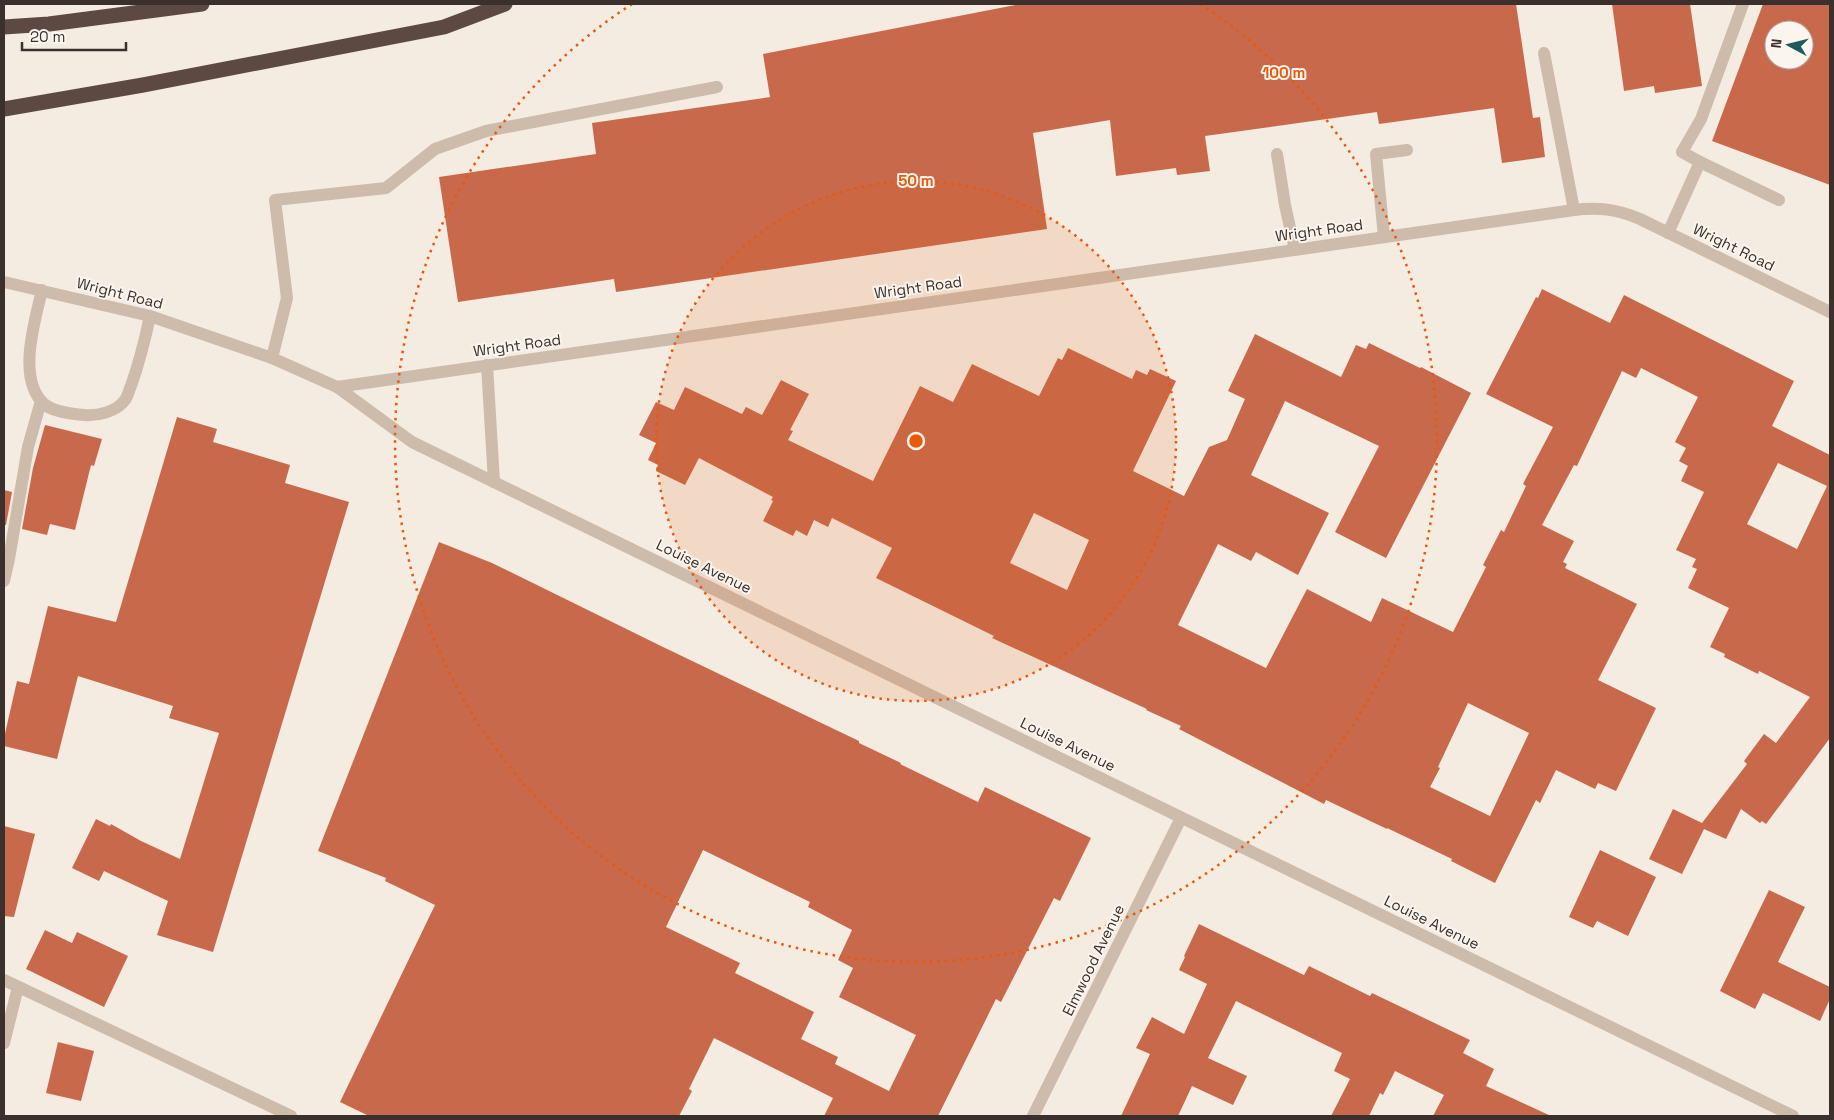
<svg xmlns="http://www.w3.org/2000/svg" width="1834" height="1120" viewBox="0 0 1834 1120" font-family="'Space Grotesk',sans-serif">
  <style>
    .building { fill: #c8694b; fill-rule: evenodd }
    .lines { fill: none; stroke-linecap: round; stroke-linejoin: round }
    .minor { stroke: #cdbbac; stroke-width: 12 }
    .highway { stroke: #5c4a42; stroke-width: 15 }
    .ring { fill: none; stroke: #e8590c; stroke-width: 2.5; stroke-dasharray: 2.5 5 }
    .labels { text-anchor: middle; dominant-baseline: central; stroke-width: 4; stroke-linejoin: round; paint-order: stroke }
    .street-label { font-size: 15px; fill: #3b302b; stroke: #fbf5ee }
    .centre { fill: #e8590c; stroke: #fbf5ee; stroke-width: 2.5 }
    .ring-label { font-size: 15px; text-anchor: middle; font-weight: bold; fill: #e8590c; stroke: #fbf5ee; stroke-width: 4; stroke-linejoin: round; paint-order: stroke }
  </style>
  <rect width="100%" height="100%" fill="#f4ebe1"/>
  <!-- building -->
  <g class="building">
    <polygon points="1021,4 1516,4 1533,118 1540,117 1545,157 1502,163 1494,108 1379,124 1377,112 1205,136 1210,171 1177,175 1176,168 1116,176 1110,120 1033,133 1047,229 616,292 614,279 458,302 439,177 596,154 592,123 770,97 763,54"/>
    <polygon points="1612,4 1690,4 1702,86 1655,93 1654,86 1624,91"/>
    <path d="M 1763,4 L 1830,4 L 1830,185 L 1712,141 ZM 1774,30 L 1804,30 L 1804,60 L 1774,60 Z"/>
    <path d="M 1542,289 L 1610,323 L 1624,295 L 1794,381 L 1772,426 L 1830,455 L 1830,738 L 1766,824 L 1762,821 L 1760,823 L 1741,809 L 1726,839 L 1704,829 L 1682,874 L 1649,859 L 1673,809 L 1702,823 L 1747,764 L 1744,761 L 1764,734 L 1776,743 L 1810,697 L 1759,671 L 1758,674 L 1724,657 L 1725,654 L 1710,647 L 1729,608 L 1688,588 L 1697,569 L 1692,567 L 1696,559 L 1676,550 L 1704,492 L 1681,481 L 1688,466 L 1679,461 L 1686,448 L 1675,442 L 1698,397 L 1641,368 L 1636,378 L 1622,371 L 1577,466 L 1574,465 L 1542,525 L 1574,541 L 1563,562 L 1567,564 L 1565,568 L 1637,604 L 1598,680 L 1656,708 L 1616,791 L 1598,783 L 1595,789 L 1556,770 L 1540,803 L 1536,800 L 1495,883 L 1451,861 L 1452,859 L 1387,828 L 1387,829 L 1326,800 L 1324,804 L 1179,729 L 1181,726 L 1146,710 L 1147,709 L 992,638 L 994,636 L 876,578 L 892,548 L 832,518 L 828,527 L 814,520 L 807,536 L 796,530 L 793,536 L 763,521 L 773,501 L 771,500 L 773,497 L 699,458 L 685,485 L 656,471 L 658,465 L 648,460 L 656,443 L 639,435 L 656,402 L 674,410 L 685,387 L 742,414 L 746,407 L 762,415 L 781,380 L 809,394 L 790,430 L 793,431 L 788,440 L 873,481 L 920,386 L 953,402 L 972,364 L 1039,396 L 1058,358 L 1062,360 L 1068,348 L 1132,379 L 1136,370 L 1147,375 L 1150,369 L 1176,381 L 1133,471 L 1184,496 L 1209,447 L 1227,440 L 1245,399 L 1228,391 L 1255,334 L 1341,377 L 1356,345 L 1366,349 L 1369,343 L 1420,368 L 1421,367 L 1471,393 L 1386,558 L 1335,532 L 1379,446 L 1285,401 L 1251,475 L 1329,513 L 1298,575 L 1256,552 L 1251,561 L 1218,544 L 1178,625 L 1266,668 L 1307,589 L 1371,622 L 1382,598 L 1453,632 L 1486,567 L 1483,565 L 1501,530 L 1504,532 L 1526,486 L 1523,484 L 1553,427 L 1486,394 L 1536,297 L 1538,298 ZM 1778,463 L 1827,486 L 1797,549 L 1747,524 ZM 1034,513 L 1089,540 L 1067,590 L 1010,563 ZM 1468,703 L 1529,733 L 1490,816 L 1430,787 L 1440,768 L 1438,767 Z"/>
    <polygon points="177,417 217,429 213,442 290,465 285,483 349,502 213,952 157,935 168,901 104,871 99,881 72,868 96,819 110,826 111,824 141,841 180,859 219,733 169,718 173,706 78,676 57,759 4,746 4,738 17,681 29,684 48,606 116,622"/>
    <polygon points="45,425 102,439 94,466 91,465 75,530 50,524 47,535 22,529 33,468"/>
    <polygon points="4,490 12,492 6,525 4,525"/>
    <path d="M 439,542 L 492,563 L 661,646 L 859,741 L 859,743 L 901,763 L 900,764 L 978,802 L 985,787 L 1091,838 L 1060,901 L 1054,898 L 1001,1002 L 996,999 L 938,1116 L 824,1116 L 833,1098 L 714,1038 L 689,1089 L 692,1091 L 679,1116 L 369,1116 L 340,1102 L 435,905 L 385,881 L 386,878 L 318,851 ZM 703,850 L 810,902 L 808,907 L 852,930 L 838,960 L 853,968 L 839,997 L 916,1035 L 889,1091 L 835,1064 L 838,1057 L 801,1039 L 814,1012 L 735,973 L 740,963 L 666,927 Z"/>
    <polygon points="4,826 35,834 14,917 4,916"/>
    <polygon points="1600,850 1656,877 1628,936 1597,921 1593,928 1569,917"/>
    <polygon points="1769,890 1805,907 1778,962 1830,987 1830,999 1820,1021 1763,993 1755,1009 1720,991"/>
    <polygon points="1199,924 1304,975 1309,966 1370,996 1372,993 1470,1040 1463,1053 1494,1069 1486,1086 1551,1116 1433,1116 1444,1095 1395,1071 1383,1095 1380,1093 1369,1116 1331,1116 1350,1079 1334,1071 1342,1053 1236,1001 1208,1058 1247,1076 1233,1105 1192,1086 1178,1116 1121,1116 1150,1054 1136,1048 1152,1017 1184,1034 1207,984 1179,970 1185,957 1184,956"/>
    <polygon points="45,930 72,943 77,932 128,956 104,1007 26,969"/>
    <polygon points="58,1042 94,1051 81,1101 46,1093"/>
  </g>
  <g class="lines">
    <!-- minor -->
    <g class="minor">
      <polyline points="1544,53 1574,210"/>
      <polyline points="1277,154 1285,205 1295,250"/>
      <polyline points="1700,162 1682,152 1701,119 1743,4"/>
      <polyline points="1668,233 1700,162 1779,200"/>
      <polyline points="1384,237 1376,154 1407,150"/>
      <path d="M 4,282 L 150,316 L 272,358 L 337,387 L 1574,210 C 1598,207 1617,209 1640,219 L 1830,312"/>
      <path d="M 42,290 C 35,321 18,374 41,401 C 50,412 71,414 84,415 C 98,416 116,412 125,400 C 128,396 129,390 131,386 C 139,363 145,340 150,316"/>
      <polyline points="272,358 287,298 275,200 386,188 435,149 486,131 717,87"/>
      <polyline points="487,365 494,482"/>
      <polyline points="337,387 412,442 1793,1116"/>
      <polyline points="4,581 9,559 28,447 41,401"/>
      <polyline points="4,980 291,1116"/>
      <polyline points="4,1043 18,987"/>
      <polyline points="1033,1116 1181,818"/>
    </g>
    <!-- highway -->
    <g class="highway">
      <polyline points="4,27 49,24 202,4"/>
      <polyline points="4,109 143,85 444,27 505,4"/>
    </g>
  </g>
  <!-- distance rings -->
  <circle cx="916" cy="441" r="260" fill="#e8590c" fill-opacity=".12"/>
  <g class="ring">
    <circle cx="916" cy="441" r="260"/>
    <path d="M1200 4A521 521 0 1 1 632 4"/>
  </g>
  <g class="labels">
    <!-- street labels -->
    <g class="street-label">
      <text transform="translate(1319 230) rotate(-8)">Wright Road</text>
      <text transform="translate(1734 247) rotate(26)">Wright Road</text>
      <text transform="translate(918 287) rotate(-8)">Wright Road</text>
      <text transform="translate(120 293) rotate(14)">Wright Road</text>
      <text transform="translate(517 345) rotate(-8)">Wright Road</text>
      <text transform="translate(704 566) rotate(26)">Louise Avenue</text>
      <text transform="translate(1068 744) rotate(26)">Louise Avenue</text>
      <text transform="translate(1432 922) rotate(26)">Louise Avenue</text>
      <text transform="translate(1093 960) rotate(-64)">Elmwood Avenue</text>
    </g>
  </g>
  <circle cx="916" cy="441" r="8" class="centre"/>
  <g class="ring-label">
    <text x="1284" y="78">100 m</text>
    <text x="916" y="186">50 m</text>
  </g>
  <!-- border -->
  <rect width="1834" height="1120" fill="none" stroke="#3b302b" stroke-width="10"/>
  <!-- north arrow -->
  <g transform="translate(1789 45) rotate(277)"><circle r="24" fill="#fbf5ee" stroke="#aea6a0"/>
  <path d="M0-4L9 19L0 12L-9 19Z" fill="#1f5a5e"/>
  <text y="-8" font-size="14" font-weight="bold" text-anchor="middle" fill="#3b302b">N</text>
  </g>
  <!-- scale -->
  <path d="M22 42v8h104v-8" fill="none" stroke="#3b302b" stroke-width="2.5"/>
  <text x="30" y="42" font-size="15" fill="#3b302b" stroke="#fbf5ee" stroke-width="4" paint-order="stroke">20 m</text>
</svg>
